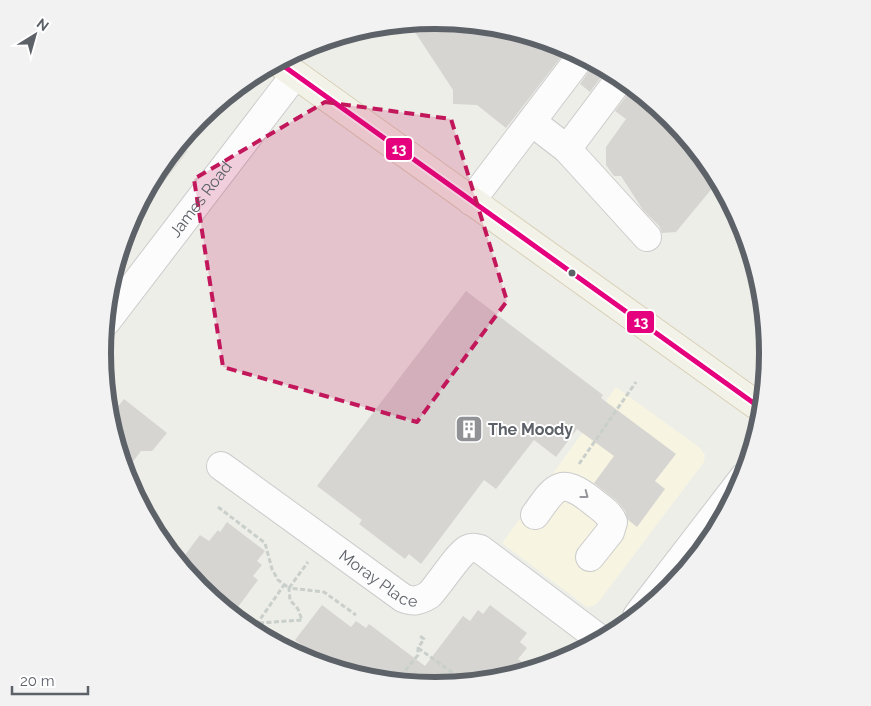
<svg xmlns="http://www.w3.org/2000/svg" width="871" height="706" viewBox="0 0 871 706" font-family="Raleway,sans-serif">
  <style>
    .commercial { fill: #f7f4e2 }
    .education { fill: #e0dfd8 }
    .building { fill: #d6d5d2 }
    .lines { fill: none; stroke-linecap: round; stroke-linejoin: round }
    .minor-casing { stroke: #cbcccb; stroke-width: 30 }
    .major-casing { stroke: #d8d0b5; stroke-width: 30 }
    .path { stroke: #c9cfcb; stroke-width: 3; stroke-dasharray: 5 2.5; stroke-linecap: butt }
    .minor { stroke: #fcfcfc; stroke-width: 28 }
    .major { stroke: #f3f2e9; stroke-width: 28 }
    .bus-1-casing { stroke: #fff; stroke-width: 9 }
    .bus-1 { stroke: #e5007d; stroke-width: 5 }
    .oneway { stroke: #95979c }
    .marked { fill: #c2185b; fill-opacity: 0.2; stroke: #c2185b; stroke-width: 4; stroke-dasharray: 10 6; stroke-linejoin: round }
    .bus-dot { fill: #5d6168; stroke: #fff; stroke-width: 2 }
    .labels { text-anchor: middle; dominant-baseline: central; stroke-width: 4; stroke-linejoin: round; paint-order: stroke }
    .street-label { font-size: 16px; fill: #5d6168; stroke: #fff }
    .poi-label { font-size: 16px; font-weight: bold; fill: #5d6168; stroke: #fff; text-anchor: start }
    .rim { fill: none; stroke: #5d6168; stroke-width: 6 }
    .line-badge { stroke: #fff; stroke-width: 2 }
    .badge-label { font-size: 14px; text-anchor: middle; font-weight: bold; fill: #fff }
  </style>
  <rect width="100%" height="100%" fill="#eeeee9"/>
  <!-- commercial -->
  <polygon class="commercial" points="616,387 700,448 705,455 704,462 600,600 594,606 587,607 502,543"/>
  <!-- education -->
  <polygon class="education" points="179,143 188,151 127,229 159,168"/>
  <!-- building -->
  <g class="building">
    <polygon points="436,20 501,26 568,48 506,128 477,105 453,104 453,90 413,29 429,21"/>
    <polygon points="595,63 607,69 590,92 580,84"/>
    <polygon points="633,87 671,118 713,168 719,180 676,232 662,233 659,226 643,210 621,176 614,176 606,165 606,147 626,119 615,111"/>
    <polygon points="466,291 603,395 601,398 676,454 655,481 665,489 637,527 627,519 625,511 618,502 594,483 614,456 577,429 556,457 534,440 496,489 484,480 421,564 409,554 405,559 359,524 362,520 317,486"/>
    <polygon points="124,399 167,433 152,451 141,451 125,472 109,418"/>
    <polygon points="227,522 265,551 257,561 262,565 253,576 258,580 238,607 232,602 226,610 200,588 179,563 200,535 209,541 218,530 220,532"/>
    <polygon points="322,605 351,627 356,621 366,628 369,624 425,666 463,616 470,621 478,610 483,614 490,605 527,633 520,642 527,648 518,659 522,662 512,676 500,680 435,686 370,680 308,661 297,655 303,646 295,640"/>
  </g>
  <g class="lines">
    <!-- minor casing -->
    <g class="minor-casing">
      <g id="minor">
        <polyline points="532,122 567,149 647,237"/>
        <polyline points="567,149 621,77"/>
        <polyline points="471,201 582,55"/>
        <path id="s1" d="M 106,322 L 295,75"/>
        <path id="s2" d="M 221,466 L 403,598 C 413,602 419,601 429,595 C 439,585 458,554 468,549 C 472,547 475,548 480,549 L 601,640"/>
        <path d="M 535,515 C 555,487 560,476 591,500 C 599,507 609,512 613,522 L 610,532 L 590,557"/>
        <polyline points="637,616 744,477"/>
      </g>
    </g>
    <!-- major casing -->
    <g class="major-casing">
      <polyline id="major" points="278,62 755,404 763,406"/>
    </g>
    <!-- path -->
    <g class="path">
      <polyline points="236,88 241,97"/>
      <polyline points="579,464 636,382"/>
      <polyline points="218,507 265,543 272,569 278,580 289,588 308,562"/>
      <polyline points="259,623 302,620 298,609 290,600 289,588 324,592 356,615"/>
      <polyline points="252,631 284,585"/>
      <polyline points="418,648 467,683"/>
      <polyline points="569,657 571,651"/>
      <polyline points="396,682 418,655 418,648 424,639 420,636"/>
    </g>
    <!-- minor -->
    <use href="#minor" class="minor"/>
    <!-- major -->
    <use href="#major" class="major"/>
    <!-- bus-1 casing -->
    <g class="bus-1-casing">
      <polyline id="bus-1" points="278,62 755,404 763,406"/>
    </g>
    <!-- bus-1 -->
    <use href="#bus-1" class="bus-1"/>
  </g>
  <!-- one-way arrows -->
  <defs><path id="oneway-chevron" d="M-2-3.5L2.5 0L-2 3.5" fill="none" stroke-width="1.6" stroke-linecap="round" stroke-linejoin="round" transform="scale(1.25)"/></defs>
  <use class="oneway" href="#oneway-chevron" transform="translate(585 495) rotate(37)"/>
  <!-- marked area -->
  <path class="marked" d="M 325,102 L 451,119 L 507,301 L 417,422 L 223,367 L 194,179 Z"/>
  <!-- icons -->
  <defs>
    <g id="building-square" transform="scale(1.4375)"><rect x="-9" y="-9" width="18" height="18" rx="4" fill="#909295" stroke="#fff"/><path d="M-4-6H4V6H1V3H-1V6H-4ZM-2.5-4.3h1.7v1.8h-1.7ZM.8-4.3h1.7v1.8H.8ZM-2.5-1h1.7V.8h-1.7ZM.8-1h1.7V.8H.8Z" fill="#fff"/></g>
  </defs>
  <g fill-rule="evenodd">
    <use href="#building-square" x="469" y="429"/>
  </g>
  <!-- markers -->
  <circle class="bus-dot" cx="572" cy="273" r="4.5"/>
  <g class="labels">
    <!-- street labels -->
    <g class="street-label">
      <text stroke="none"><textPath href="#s1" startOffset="155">James Road</textPath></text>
      <text stroke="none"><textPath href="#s2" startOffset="194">Moray Place</textPath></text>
    </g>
    <!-- poi labels -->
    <g class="poi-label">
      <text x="488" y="429">The Moody</text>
    </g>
  </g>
  <!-- crop -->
  <path d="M0 0H871V706H0ZM111 353a324 324 0 1 1 648 0a324 324 0 1 1-648 0Z" fill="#f2f2f3" fill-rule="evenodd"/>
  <path class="rim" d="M111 353a324 324 0 1 1 648 0a324 324 0 1 1-648 0Z"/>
  <g class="line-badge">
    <rect x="385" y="137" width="28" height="24" rx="5" fill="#e5007d"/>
    <rect x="626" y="310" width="29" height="24" rx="5" fill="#e5007d"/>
  </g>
  <g class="badge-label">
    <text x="399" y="154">13</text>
    <text x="641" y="327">13</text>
  </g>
  <!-- north arrow -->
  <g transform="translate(35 35) rotate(37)" stroke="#ffffff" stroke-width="4" paint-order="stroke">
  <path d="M0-4L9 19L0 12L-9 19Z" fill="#5d6168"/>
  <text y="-8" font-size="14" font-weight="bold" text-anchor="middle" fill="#5d6168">N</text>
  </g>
  <!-- scale -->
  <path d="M12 686v8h76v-8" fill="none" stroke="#5d6168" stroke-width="2.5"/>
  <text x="20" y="686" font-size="15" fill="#5d6168" stroke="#ffffff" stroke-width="4" paint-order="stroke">20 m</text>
</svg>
